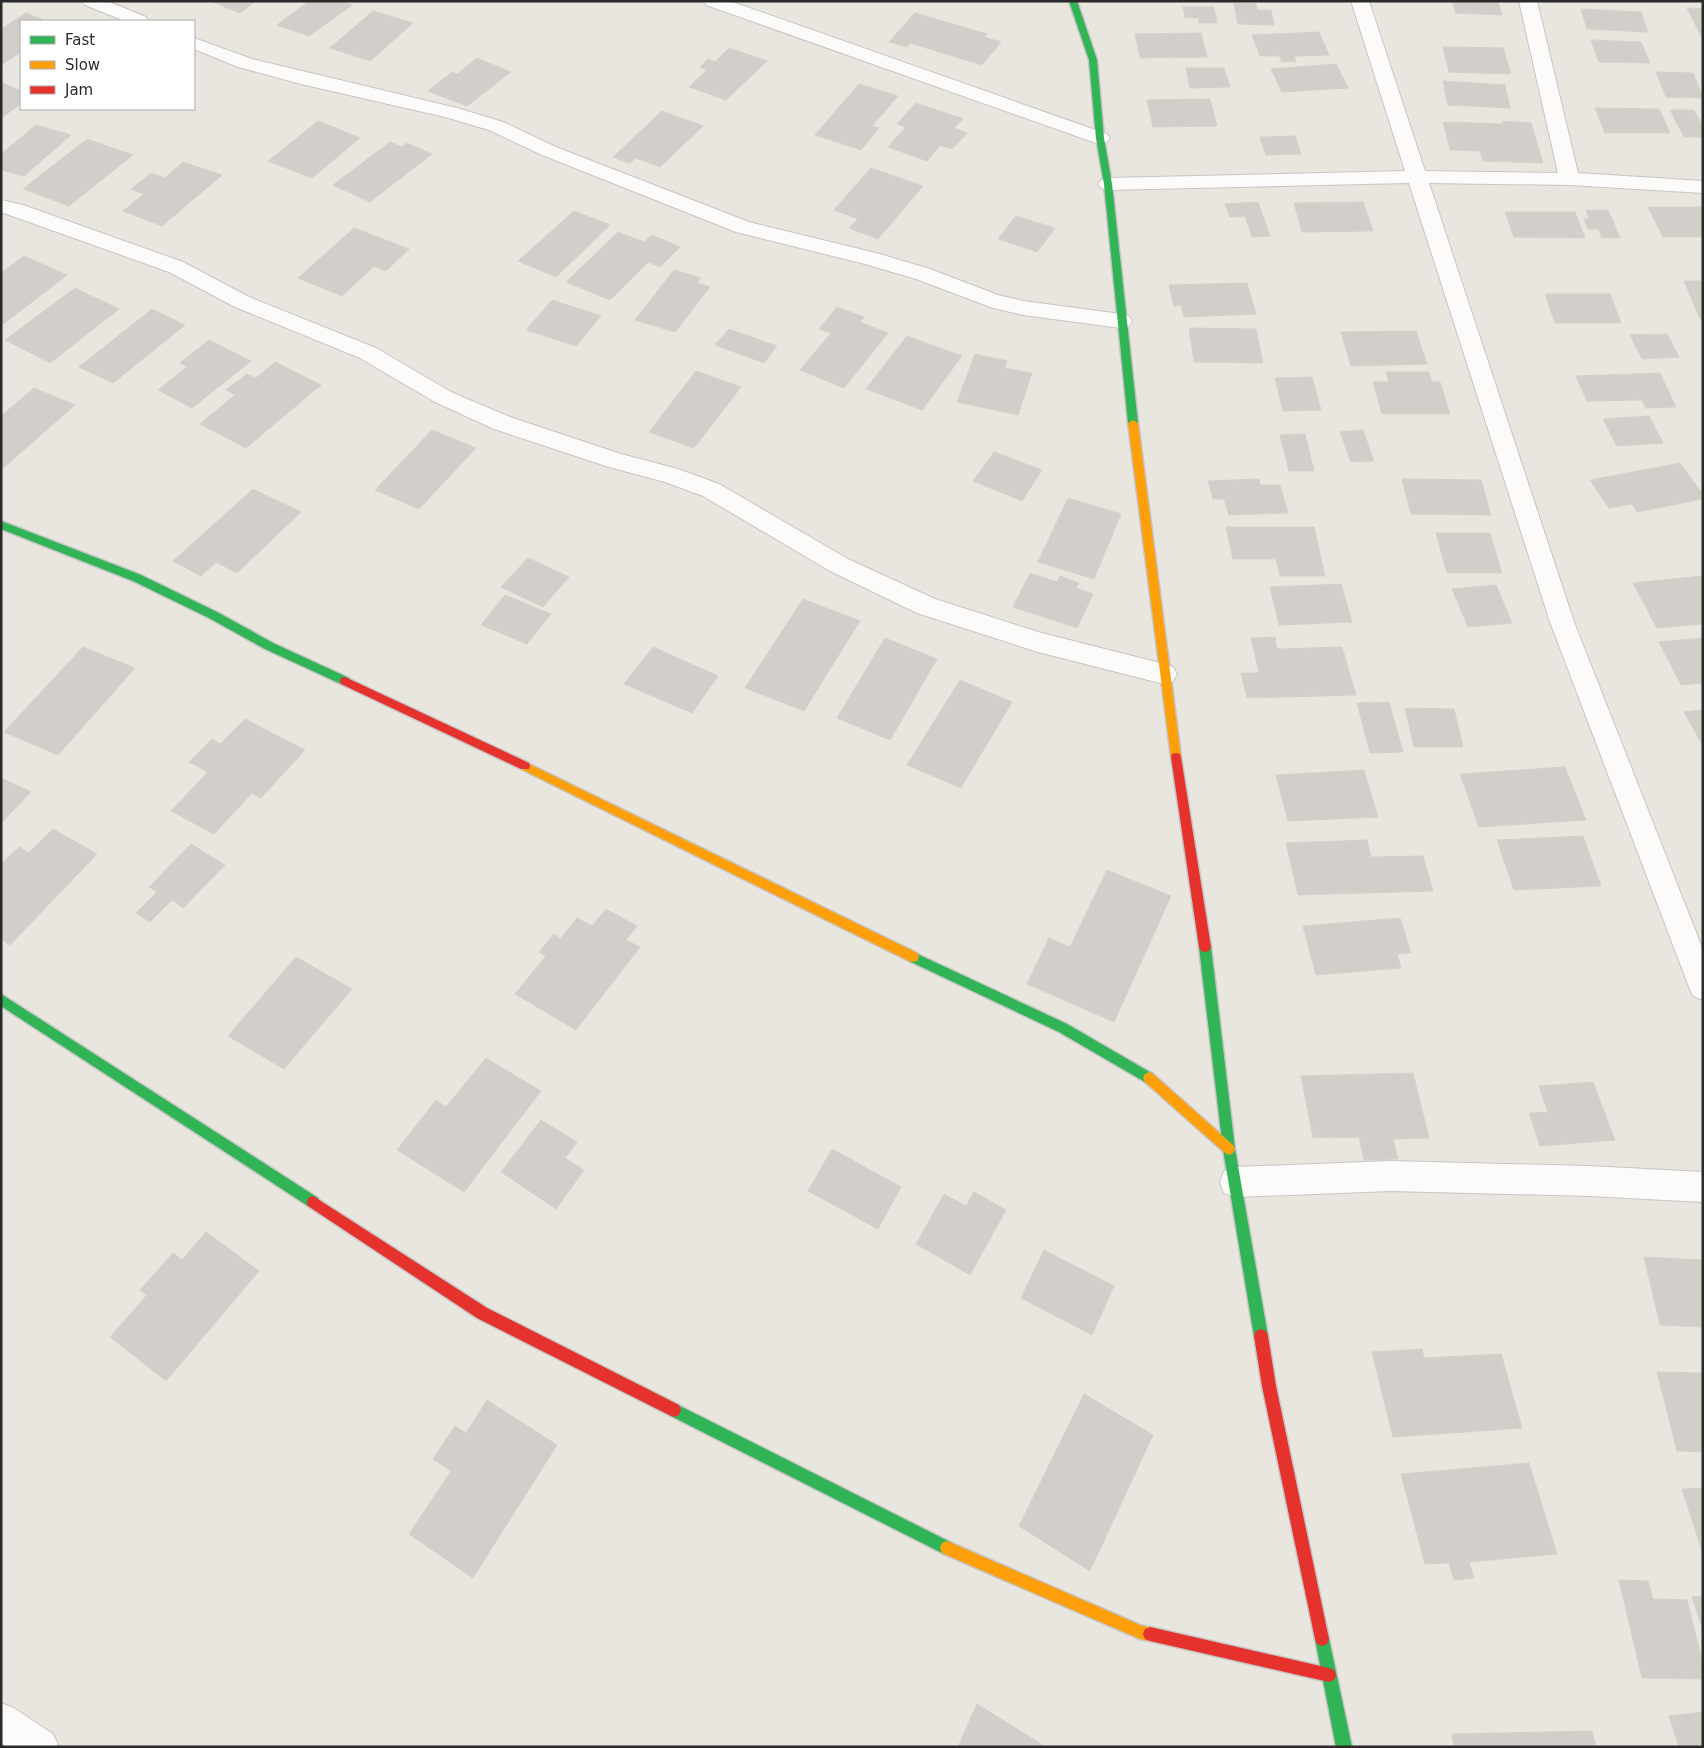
<svg xmlns="http://www.w3.org/2000/svg" width="1704" height="1748" viewBox="0 0 1704 1748" font-family="'DejaVu Sans',sans-serif">
  <style>
    .building { fill: #d2cfca; stroke: #d4d2cb }
    .lines { fill: none; stroke-linecap: round; stroke-linejoin: round }
    .street-casing { stroke: #c6c5c5; stroke-width: 2 }
    .fast-casing { stroke: #c6c5c5; stroke-width: 3 }
    .slow-casing { stroke: #c6c5c5; stroke-width: 3 }
    .jam-casing { stroke: #c6c5c5; stroke-width: 3 }
    .street { fill: #fcfbfa; fill-rule: evenodd }
    .fast { fill: #30b455; fill-rule: evenodd }
    .slow { fill: #ff9f0a; fill-rule: evenodd }
    .jam { fill: #e5322d; fill-rule: evenodd }
  </style>
  <rect width="100%" height="100%" fill="#e9e6df"/>
  <!-- building -->
  <g class="building">
    <polygon points="210,1 256,1 240,13"/>
    <polygon points="309,1 342,1 352,5 309,36 277,25"/>
    <polygon points="1452,1 1498,1 1502,15 1456,13"/>
    <polygon points="1234,3 1256,4 1257,10 1271,10 1274,25 1238,24"/>
    <polygon points="1183,7 1214,7 1217,23 1199,23 1199,18 1185,18"/>
    <polygon points="1687,8 1703,9 1703,36 1701,36"/>
    <polygon points="1581,9 1641,12 1648,32 1587,29"/>
    <polygon points="373,11 413,23 370,61 330,48"/>
    <polygon points="26,13 46,21 21,21 21,52 1,65 1,29"/>
    <polygon points="915,13 987,34 984,37 1001,42 982,65 910,43 907,47 889,42"/>
    <polygon points="1319,32 1329,55 1294,56 1296,61 1282,62 1279,56 1260,56 1252,35"/>
    <polygon points="1201,33 1207,57 1140,58 1135,34"/>
    <polygon points="1591,40 1641,42 1650,63 1599,62"/>
    <polygon points="1443,47 1503,48 1511,74 1449,72"/>
    <polygon points="729,48 767,61 726,100 689,87 707,70 700,67 708,59 715,62"/>
    <polygon points="477,58 511,72 467,106 428,91 452,72 457,74"/>
    <polygon points="1336,64 1348,88 1282,92 1271,69"/>
    <polygon points="1186,68 1224,68 1230,87 1190,88"/>
    <polygon points="1656,72 1693,73 1703,98 1666,97"/>
    <polygon points="1443,81 1505,85 1510,108 1448,105"/>
    <polygon points="3,83 21,91 21,104 1,118 1,84"/>
    <polygon points="859,84 898,96 872,126 879,128 861,150 815,135"/>
    <polygon points="1210,99 1217,126 1153,127 1147,100"/>
    <polygon points="916,103 963,119 954,128 967,133 952,149 940,145 927,161 888,147 906,127 897,124"/>
    <polygon points="1595,108 1659,109 1670,133 1605,133"/>
    <polygon points="1670,110 1694,110 1703,127 1703,137 1684,137"/>
    <polygon points="662,111 703,126 660,167 636,158 630,163 613,157"/>
    <polygon points="318,121 360,138 312,178 268,161"/>
    <polygon points="1502,121 1531,123 1543,163 1483,161 1480,151 1450,150 1443,122 1503,124"/>
    <polygon points="36,125 71,135 24,176 1,170 1,154"/>
    <polygon points="1295,136 1301,154 1266,155 1260,137"/>
    <polygon points="87,139 133,155 69,206 23,189"/>
    <polygon points="390,142 402,147 407,143 432,154 370,202 333,185"/>
    <polygon points="183,162 222,175 162,226 123,211 144,194 131,189 151,173 165,178"/>
    <polygon points="871,168 923,186 878,239 849,228 858,219 834,210"/>
    <polygon points="1258,202 1270,236 1252,237 1245,216 1230,217 1225,204"/>
    <polygon points="1363,202 1373,231 1302,232 1294,203"/>
    <polygon points="1648,207 1703,207 1703,237 1663,237"/>
    <polygon points="1586,210 1608,210 1620,238 1602,238 1598,229 1588,229 1584,219 1589,219"/>
    <polygon points="574,211 610,225 556,277 518,261"/>
    <polygon points="1505,212 1575,212 1585,238 1514,237"/>
    <polygon points="1016,216 1055,228 1037,252 998,239"/>
    <polygon points="354,228 409,249 386,271 374,266 342,296 298,278"/>
    <polygon points="618,232 644,242 652,235 680,247 660,267 648,262 610,300 566,282"/>
    <polygon points="24,256 67,275 1,326 1,273"/>
    <polygon points="674,270 701,278 697,283 710,287 675,332 635,320"/>
    <polygon points="1684,281 1703,281 1703,319 1700,319"/>
    <polygon points="1247,283 1256,314 1184,317 1181,305 1174,306 1169,285"/>
    <polygon points="75,288 119,309 50,363 5,340"/>
    <polygon points="1545,294 1610,294 1621,323 1555,323"/>
    <polygon points="552,300 601,316 576,346 526,330"/>
    <polygon points="837,307 864,317 860,322 888,333 844,388 800,370 831,333 819,329"/>
    <polygon points="152,309 185,325 113,383 79,367"/>
    <polygon points="1189,328 1256,329 1263,363 1194,362"/>
    <polygon points="729,329 777,346 764,363 715,345"/>
    <polygon points="1416,331 1427,364 1351,366 1341,332"/>
    <polygon points="1667,334 1679,357 1642,359 1630,335"/>
    <polygon points="907,336 962,356 922,410 866,389"/>
    <polygon points="209,340 251,361 192,408 158,390 187,367 180,363"/>
    <polygon points="975,354 1007,361 1005,368 1032,373 1018,415 957,402"/>
    <polygon points="275,362 321,385 246,448 200,424 235,395 226,390 247,374 256,378"/>
    <polygon points="696,371 741,387 694,448 649,432"/>
    <polygon points="1386,372 1429,372 1432,382 1440,382 1450,414 1382,414 1373,382 1389,382"/>
    <polygon points="1660,373 1676,407 1646,408 1642,400 1587,401 1576,376"/>
    <polygon points="1312,377 1321,410 1283,411 1275,378"/>
    <polygon points="34,388 75,405 1,470 1,416"/>
    <polygon points="1649,416 1663,443 1617,446 1603,419"/>
    <polygon points="432,430 476,448 419,509 375,490"/>
    <polygon points="1363,430 1374,461 1351,462 1340,432"/>
    <polygon points="1305,434 1314,471 1289,471 1280,435"/>
    <polygon points="994,452 1042,470 1022,501 973,481"/>
    <polygon points="1680,463 1703,495 1703,499 1637,512 1632,504 1609,508 1590,480"/>
    <polygon points="1259,479 1260,485 1280,485 1288,513 1229,515 1224,499 1213,499 1208,481"/>
    <polygon points="1402,479 1481,480 1491,515 1411,514"/>
    <polygon points="253,489 301,512 237,573 216,562 201,576 173,561"/>
    <polygon points="1068,498 1121,514 1094,579 1038,562"/>
    <polygon points="1226,527 1314,527 1325,576 1280,576 1276,559 1233,559"/>
    <polygon points="1436,533 1490,533 1502,573 1447,573"/>
    <polygon points="528,558 569,577 543,607 501,587"/>
    <polygon points="1030,573 1057,582 1060,576 1079,583 1076,588 1093,594 1077,628 1013,607"/>
    <polygon points="1703,576 1703,624 1657,628 1633,583"/>
    <polygon points="1341,584 1352,622 1279,625 1270,587"/>
    <polygon points="1496,585 1512,623 1468,627 1452,589"/>
    <polygon points="505,595 551,614 527,644 481,625"/>
    <polygon points="803,599 860,621 804,711 745,688"/>
    <polygon points="1275,637 1277,649 1342,647 1356,695 1247,698 1241,673 1259,673 1251,638"/>
    <polygon points="885,638 937,659 890,740 837,718"/>
    <polygon points="1703,638 1703,683 1681,685 1659,642"/>
    <polygon points="83,647 135,668 58,755 4,732"/>
    <polygon points="653,647 718,676 692,713 624,684"/>
    <polygon points="960,680 1012,702 961,788 907,765"/>
    <polygon points="1389,702 1403,752 1370,753 1357,703"/>
    <polygon points="1405,708 1454,709 1463,747 1414,747"/>
    <polygon points="1703,710 1703,746 1684,712"/>
    <polygon points="245,719 305,750 261,798 252,793 214,834 171,811 208,772 189,762 212,739 220,744"/>
    <polygon points="1565,767 1586,820 1479,827 1460,774"/>
    <polygon points="1364,770 1378,817 1288,821 1276,775"/>
    <polygon points="1,778 31,792 1,823"/>
    <polygon points="53,829 97,854 10,945 1,939 1,864 19,847 29,853"/>
    <polygon points="1583,836 1601,886 1514,890 1497,840"/>
    <polygon points="1367,840 1371,857 1423,856 1433,891 1298,895 1286,843"/>
    <polygon points="191,844 225,865 183,908 172,900 150,922 136,913 157,892 149,887"/>
    <polygon points="1107,870 1171,896 1114,1022 1027,984 1049,938 1070,947"/>
    <polygon points="606,909 637,926 626,940 640,947 576,1030 515,994 546,956 539,952 554,934 560,939 577,918 592,926"/>
    <polygon points="1400,918 1411,953 1397,954 1401,968 1316,975 1303,926"/>
    <polygon points="296,957 352,989 284,1069 228,1036"/>
    <polygon points="486,1058 541,1091 464,1192 397,1150 436,1100 446,1107"/>
    <polygon points="1413,1073 1429,1138 1393,1139 1398,1159 1364,1160 1359,1137 1313,1138 1301,1076"/>
    <polygon points="1593,1082 1615,1140 1540,1146 1529,1113 1548,1112 1539,1086"/>
    <polygon points="541,1120 577,1142 565,1158 584,1170 556,1209 501,1172"/>
    <polygon points="832,1149 901,1187 878,1229 808,1191"/>
    <polygon points="974,1192 1006,1210 970,1275 916,1244 944,1194 966,1206"/>
    <polygon points="206,1232 259,1271 166,1381 110,1337 147,1295 140,1290 173,1253 182,1260"/>
    <polygon points="1044,1250 1114,1286 1092,1335 1021,1298"/>
    <polygon points="1644,1257 1703,1260 1703,1327 1660,1325"/>
    <polygon points="1422,1349 1424,1358 1501,1354 1522,1428 1393,1437 1372,1352"/>
    <polygon points="1657,1372 1703,1373 1703,1452 1677,1451"/>
    <polygon points="1084,1394 1153,1435 1090,1571 1019,1526"/>
    <polygon points="487,1400 557,1445 473,1578 409,1534 451,1471 433,1459 455,1426 466,1433"/>
    <polygon points="1529,1463 1557,1554 1469,1562 1474,1578 1454,1580 1449,1563 1425,1564 1401,1474"/>
    <polygon points="1703,1488 1703,1554 1682,1489"/>
    <polygon points="1619,1580 1648,1581 1653,1599 1687,1600 1703,1665 1703,1679 1642,1678"/>
    <polygon points="1703,1596 1703,1630 1692,1597"/>
    <polygon points="977,1704 1046,1747 958,1747"/>
    <polygon points="1703,1712 1703,1747 1679,1747 1669,1716"/>
    <polygon points="1592,1731 1596,1747 1454,1747 1452,1734"/>
  </g>
  <g class="lines">
    <!-- street casing -->
    <g class="street-casing">
      <g id="street">
        <polygon points="82,1 107,1 146,17 149,21 125,21 85,5"/>
        <polygon points="703,1 730,1 1107,134 1110,138 1107,142 1100,144 1093,142 706,5"/>
        <polygon points="1351,1 1369,1 1425,171 1558,173 1519,1 1537,1 1578,173 1703,181 1703,193 1569,185 1429,183 1574,622 1703,950 1703,1000 1693,996 1689,987 1550,622 1409,183 1108,190 1101,188 1098,184 1101,180 1108,178 1405,171"/>
        <polygon points="194,38 252,59 457,108 503,122 556,147 749,222 876,253 930,269 998,295 1023,301 1121,314 1129,316 1132,321 1129,326 1121,328 1023,315 993,308 916,279 865,264 736,232 542,155 489,130 445,117 301,84 238,67 194,49"/>
        <polygon points="1,200 23,205 183,262 249,297 376,348 451,392 510,417 621,454 678,469 719,484 848,559 935,599 1038,632 1164,664 1173,667 1177,674 1173,681 1164,684 1038,652 917,613 830,571 703,496 665,482 609,467 494,429 435,402 360,358 235,307 169,272 1,212"/>
        <polygon points="1391,1161 1589,1166 1703,1172 1703,1202 1589,1196 1391,1191 1235,1197 1224,1193 1220,1182 1224,1171 1235,1167"/>
        <polygon points="1,1703 14,1708 53,1734 59,1747 7,1747 1,1743"/>
      </g>
    </g>
    <!-- fast casing -->
    <g class="fast-casing">
      <g id="fast">
        <polygon points="1069,1 1077,1 1097,60 1104,138 1112,184 1138,423 1133,426 1128,423 1104,184 1096,138 1089,60"/>
        <polygon points="1,521 141,575 217,612 273,643 349,678 350,681 349,684 341,684 265,649 209,618 133,581 1,529"/>
        <polygon points="1205,942 1209,943 1211,947 1235,1149 1268,1336 1266,1341 1261,1343 1256,1341 1254,1336 1223,1149 1199,947 1201,943"/>
        <polygon points="913,952 1067,1024 1153,1074 1155,1078 1153,1082 1149,1084 1145,1082 1059,1032 909,961 907,957 909,953"/>
        <polygon points="1,994 318,1198 319,1202 318,1206 313,1208 308,1206 1,1006"/>
        <polygon points="674,1403 952,1543 954,1548 952,1553 947,1555 942,1553 669,1415 667,1410 669,1405"/>
        <polygon points="1322,1632 1327,1634 1329,1639 1352,1747 1336,1747 1315,1639 1317,1634"/>
      </g>
    </g>
    <!-- slow casing -->
    <g class="slow-casing">
      <g id="slow">
        <polygon points="1133,420 1138,423 1181,757 1180,760 1172,760 1171,757 1128,423"/>
        <polygon points="525,762 917,953 919,957 917,961 913,962 909,961 521,769 520,766 521,763"/>
        <polygon points="1149,1072 1153,1074 1233,1145 1235,1149 1233,1153 1229,1155 1225,1153 1145,1082 1143,1078 1145,1074"/>
        <polygon points="947,1541 1140,1625 1155,1629 1157,1634 1155,1639 1150,1641 1140,1639 942,1553 940,1548 942,1543"/>
      </g>
    </g>
    <!-- jam casing -->
    <g class="jam-casing">
      <g id="jam">
        <polygon points="345,677 529,763 530,766 529,769 521,769 341,684 340,681 341,678"/>
        <polygon points="1176,753 1180,754 1181,757 1211,947 1209,951 1205,952 1201,951 1199,947 1171,757 1172,754"/>
        <polygon points="313,1196 487,1308 679,1405 681,1410 679,1415 674,1417 669,1415 477,1318 308,1206 307,1202 308,1198"/>
        <polygon points="1261,1329 1266,1331 1268,1336 1276,1386 1329,1639 1327,1644 1322,1646 1317,1644 1315,1639 1262,1386 1254,1336 1256,1331"/>
        <polygon points="1150,1627 1329,1668 1334,1670 1336,1675 1334,1680 1329,1682 1150,1641 1145,1639 1143,1634 1145,1629"/>
      </g>
    </g>
    <!-- street -->
    <use href="#street" class="street"/>
    <!-- fast -->
    <use href="#fast" class="fast"/>
    <!-- slow -->
    <use href="#slow" class="slow"/>
    <!-- jam -->
    <use href="#jam" class="jam"/>
  </g>
  <!-- border -->
  <rect width="1704" height="1748" fill="none" stroke="#2a2a2a" stroke-width="5"/>
  <!-- legend -->
  <rect x="20" y="20" width="175" height="90" fill="#ffffff" stroke="#aaaaaa"/>
  <rect x="30" y="36" width="25" height="8" fill="#30b455" stroke="#aaaaaa"/>
  <text x="65" y="45" font-size="15" fill="#2a2a2a">Fast</text>
  <rect x="30" y="61" width="25" height="8" fill="#ff9f0a" stroke="#aaaaaa"/>
  <text x="65" y="70" font-size="15" fill="#2a2a2a">Slow</text>
  <rect x="30" y="86" width="25" height="8" fill="#e5322d" stroke="#aaaaaa"/>
  <text x="65" y="95" font-size="15" fill="#2a2a2a">Jam</text>
</svg>
